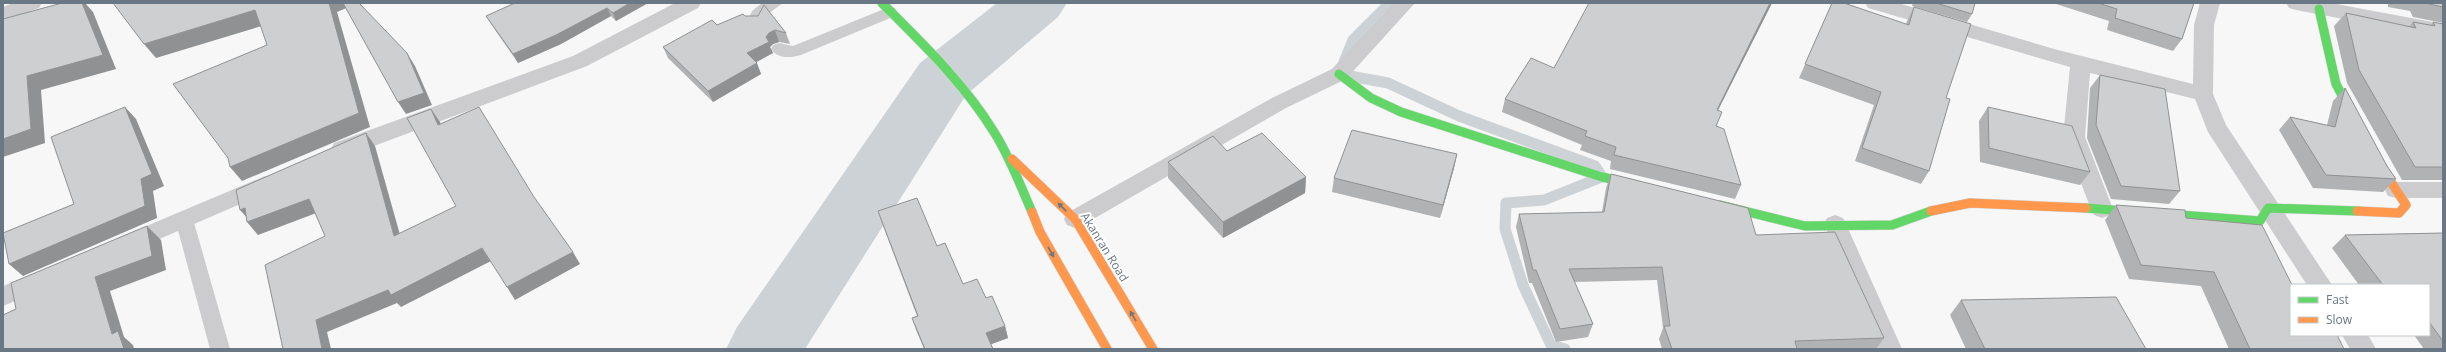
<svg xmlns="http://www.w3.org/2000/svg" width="2446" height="352" viewBox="0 0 2446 352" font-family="'Open Sans',sans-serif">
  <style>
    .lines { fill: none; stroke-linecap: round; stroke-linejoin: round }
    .stream { stroke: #ccd2d5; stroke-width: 11 }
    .river { fill: #ccd2d5; fill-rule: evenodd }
    .fast-casing { stroke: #d4d5d6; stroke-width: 10 }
    .slow-casing { stroke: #d4d5d6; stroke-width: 10 }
    .lane { fill: #ccccce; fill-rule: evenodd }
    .street { fill: #ccccce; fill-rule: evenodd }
    .fast { stroke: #63d668; stroke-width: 9 }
    .slow { stroke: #ff974d; stroke-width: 9 }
    .wall { fill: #b1b2b3 }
    .shaded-wall { fill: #909192 }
    .building { fill: #cecfd0; stroke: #909192 }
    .oneway { fill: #6a7785 }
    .labels { text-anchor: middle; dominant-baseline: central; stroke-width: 4; stroke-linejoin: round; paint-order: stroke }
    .street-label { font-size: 12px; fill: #6a7785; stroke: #fff }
  </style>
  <rect width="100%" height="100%" fill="#f7f7f7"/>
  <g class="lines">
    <!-- stream -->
    <polyline class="stream" points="1390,3 1353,40 1339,74 1388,83 1459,116 1595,166 1602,177 1544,200 1506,203 1505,229 1523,285 1551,345 1565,349"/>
    <!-- river -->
    <polygon class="river" points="997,3 1067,3 1058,17 966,95 805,349 726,349 737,327 920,63"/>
    <!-- fast casing -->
    <g class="fast-casing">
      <g id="fast">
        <path d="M 882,3 C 922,43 964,83 994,132 C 1010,157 1020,185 1032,212"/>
        <polyline points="2319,9 2336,84 2355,120"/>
        <polyline points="1339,74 1371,98 1401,112 1602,177 1637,185"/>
        <polyline points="1720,205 1805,226 1892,225 1931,211"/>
        <polyline points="2086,208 2260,221 2268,208 2357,211"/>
      </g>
    </g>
    <!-- slow casing -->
    <g class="slow-casing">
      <g id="slow">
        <polyline points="1012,159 1075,219 1153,349"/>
        <polyline points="1931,211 1970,203 2086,208"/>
        <polyline points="2357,211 2399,213 2406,205 2376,159"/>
        <polyline points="1032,212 1040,232 1107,349"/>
      </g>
    </g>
    <!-- lane -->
    <g class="lane">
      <polygon points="762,3 783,3 765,16 761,26 749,26 747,22 752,11"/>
      <path d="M 889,7 L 895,8 L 897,12 L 895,16 L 801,55 C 791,58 777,59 771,49 L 773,45 L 779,43 L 793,46 Z"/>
      <polygon points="184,212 191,214 193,219 230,349 210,349 175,219 177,214"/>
    </g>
    <!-- street -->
    <g class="street">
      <polygon points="13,3 42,3 39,8 3,21 3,7"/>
      <polygon points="675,3 701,3 698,8 587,66 350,155 342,157 334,155 331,149 334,143 573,56"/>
      <polygon points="1394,3 1415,3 1346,79 1286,108 1083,225 1075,228 1067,225 1064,219 1067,213 1272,98 1332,69"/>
      <polygon points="1865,3 1898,3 2054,49 2193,84 2194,25 2200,3 2220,3 2214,25 2213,94 2226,125 2332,285 2307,285 2208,132 2195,99 2090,73 2085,137 2113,209 2110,215 2102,218 2094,215 2091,209 2063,137 2070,67 1868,8"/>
      <polygon points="2286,3 2331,3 2443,24 2443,38 2296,10 2289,8"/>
      <polygon points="265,176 273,178 276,184 273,190 134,250 126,253 118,250 115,244 118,238"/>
      <polygon points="2396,182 2443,182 2443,198 2396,198 2388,196 2385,190 2388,184"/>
      <polygon points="1835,215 1843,218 1846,224 1902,349 1878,349 1824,224 1827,218"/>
      <polygon points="41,271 49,273 53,280 49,287 3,306 3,286"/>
      <polygon points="2342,335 2368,335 2376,349 2350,349"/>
    </g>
    <!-- fast -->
    <use href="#fast" class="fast"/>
    <!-- slow -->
    <use href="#slow" class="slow"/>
  </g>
  <!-- wall -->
  <g class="wall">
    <polygon points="648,3 616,21 611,16 561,44 518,63 491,24 486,16"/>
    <polygon points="1772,3 1718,110 1717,126 1741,185 1735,199 1610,169 1611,161 1580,150 1582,145 1502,112 1505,99 1554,68"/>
    <polygon points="1832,3 1906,24 1907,21 1914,7 1946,98 1929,171 1921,184 1855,161 1874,105 1799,78"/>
    <polygon points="1913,3 1975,3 1972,14 1967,22 1912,6"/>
    <polygon points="2053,3 2194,3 2182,39 2173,51 2107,30 2109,21"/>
    <polygon points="2388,3 2443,3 2443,23 2413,17 2410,11 2388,7"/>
    <polygon points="2346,13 2409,27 2413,22 2431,25 2433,22 2443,24 2443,180 2402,180 2347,83 2334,26"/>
    <polygon points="745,16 786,33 790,44 779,42 773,44 770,47 773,53 756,62 761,74 713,102 668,58 663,47 717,25"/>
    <polygon points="2100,75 2180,191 2169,204 2111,199 2087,138 2090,88"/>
    <polygon points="2345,88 2387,166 2396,179 2383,192 2313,188 2279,130 2290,117 2327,125 2333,101"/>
    <polygon points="1988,107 2090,172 2080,185 1980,162 1979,121"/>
    <polygon points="1227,151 1306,177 1305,193 1223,238 1168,178 1168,162"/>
    <polygon points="1457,154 1454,168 1440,218 1332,192 1334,178"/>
    <polygon points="1611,174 1756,235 1884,338 1876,349 1662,349 1659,339 1663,328 1657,280 1574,282 1593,324 1588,337 1556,342 1532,283 1529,283 1516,227 1519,214 1602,212 1606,188"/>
    <polygon points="2116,205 2186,218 2291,335 2344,349 2229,349 2201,286 2129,279 2105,220"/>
    <polygon points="878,211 937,246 963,284 986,298 1005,326 1008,338 991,344 993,349 924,349 916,330 912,318 917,316 882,223"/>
    <polygon points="2443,233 2443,349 2424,349 2414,335 2429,335 2429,285 2359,285 2332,248 2345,235"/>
    <polygon points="1961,300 2146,349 1966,349 1950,315"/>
  </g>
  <!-- shaded-wall -->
  <g class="shaded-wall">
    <polygon points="82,3 85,3 93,12 116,69 41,90 45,143 3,157 3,139 27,76"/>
    <polygon points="329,3 358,3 337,12 370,127 242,181 230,167"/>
    <polygon points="630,3 648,3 616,21 613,13"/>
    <polygon points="1770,3 1772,3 1711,124 1717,110"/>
    <polygon points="607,8 611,16 561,44 518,63 513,54"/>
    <polygon points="255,10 265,25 156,58 144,44"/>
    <polygon points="775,30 779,42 773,44 770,47 773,53 751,65 747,53 769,33"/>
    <polygon points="407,53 415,66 432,105 406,114 398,102"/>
    <polygon points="757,63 761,74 713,102 708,91"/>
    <polygon points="125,107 136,119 164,186 153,191 157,218 23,276 9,264 141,179"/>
    <polygon points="431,109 440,122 446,138 438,125"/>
    <polygon points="366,133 375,146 404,249 394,236"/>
    <polygon points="1457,154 1454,168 1440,218 1443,205"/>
    <polygon points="1306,177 1305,193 1223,238 1223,222"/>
    <polygon points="309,199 319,212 258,235 247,222 250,221 240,210 245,208"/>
    <polygon points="147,226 161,240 166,270 110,291 124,337 133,345 134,349 124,349 112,334 95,277"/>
    <polygon points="482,248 491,261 401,307 397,303 327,332 331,349 322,349 316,320"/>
    <polygon points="573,252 580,264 515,300 507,287"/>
    <polygon points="1005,326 1008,338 989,345 986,333"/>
  </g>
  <!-- building -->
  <g class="building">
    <polygon points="62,3 82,3 103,55 27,76 31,129 3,139 3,19"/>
    <polygon points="113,3 329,3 359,113 230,167 228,158 173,84 267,45 255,10 144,44"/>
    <polygon points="343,3 359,3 407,53 424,93 398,102"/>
    <polygon points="515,3 630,3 613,13 607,8 556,35 513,54 486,16"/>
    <polygon points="1589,3 1770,3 1717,110 1722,112 1716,126 1724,129 1741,185 1614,155 1616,147 1585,136 1587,131 1505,99 1531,58 1554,68"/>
    <polygon points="1832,3 1844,3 1909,25 1914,7 1971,24 1946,98 1950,99 1929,171 1862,148 1881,92 1805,64"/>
    <polygon points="1936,3 1975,3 1972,14"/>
    <polygon points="2098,3 2194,3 2182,39 2115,18 2117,9"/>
    <polygon points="2425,3 2443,3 2443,7"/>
    <polygon points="764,5 786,33 775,30 769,33 766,37 769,42 747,53 757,63 708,91 663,47 712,20 717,25 743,14 745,16 758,16"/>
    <polygon points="2346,13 2416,28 2413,22 2435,26 2433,22 2443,24 2443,167 2415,167 2359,70"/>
    <polygon points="2100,75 2165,89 2180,191 2121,186 2096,125"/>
    <polygon points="2345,88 2387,166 2396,179 2326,175 2290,117 2335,127"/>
    <polygon points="125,107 152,174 141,179 145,206 9,264 3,233 74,204 51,137"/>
    <polygon points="479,107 534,197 573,252 507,287 482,248 391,295 388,290 316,320 322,349 283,349 265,265 325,236 309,199 247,222 245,208 240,210 236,190 366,133 394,236 456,206 407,118 431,109 438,125"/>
    <polygon points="1988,107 2072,126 2090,172 1989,148"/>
    <polygon points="1352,130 1457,154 1443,205 1334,178"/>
    <polygon points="1262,133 1306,177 1223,222 1168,162 1213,136 1227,151"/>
    <polygon points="1611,174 1748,208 1756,235 1835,232 1884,338 1795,341 1797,349 1672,349 1664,326 1670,326 1662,267 1569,269 1593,324 1560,329 1536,270 1533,270 1519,214 1604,212"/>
    <polygon points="917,198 937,246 945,243 963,284 977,279 986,298 992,296 1005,326 986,333 993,349 925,349 912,318 918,316 878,211"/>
    <polygon points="2116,205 2185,210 2186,218 2262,225 2292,285 2291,285 2291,335 2337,335 2344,349 2250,349 2214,272 2141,265"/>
    <polygon points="147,226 152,256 95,277 112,334 118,331 124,349 3,349 3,315 16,309 11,283"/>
    <polygon points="2443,233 2443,341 2429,322 2429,285 2383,285 2345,235"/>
    <polygon points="2116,297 2146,349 1985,349 1961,300"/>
  </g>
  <!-- one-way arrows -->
  <defs><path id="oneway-solid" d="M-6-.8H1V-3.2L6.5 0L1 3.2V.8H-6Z"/></defs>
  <g class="oneway">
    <use href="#oneway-solid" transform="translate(1062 207) rotate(-136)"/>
    <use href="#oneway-solid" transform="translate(1051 252) rotate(60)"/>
    <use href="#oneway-solid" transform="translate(1133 316) rotate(-121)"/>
  </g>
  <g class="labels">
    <!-- street labels -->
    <g class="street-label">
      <text transform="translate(1105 247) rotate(58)">Akanran Road</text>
    </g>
  </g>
  <!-- border -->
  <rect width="2446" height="352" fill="none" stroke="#6a7785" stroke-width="8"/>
  <!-- legend -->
  <rect x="2290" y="284" width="140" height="52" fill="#ffffff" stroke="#c3c9ce"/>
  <rect x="2298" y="297" width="20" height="6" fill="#63d668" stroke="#c3c9ce"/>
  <text x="2326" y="304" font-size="12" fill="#6a7785">Fast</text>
  <rect x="2298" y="317" width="20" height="6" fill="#ff974d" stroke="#c3c9ce"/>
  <text x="2326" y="324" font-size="12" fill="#6a7785">Slow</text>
</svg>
